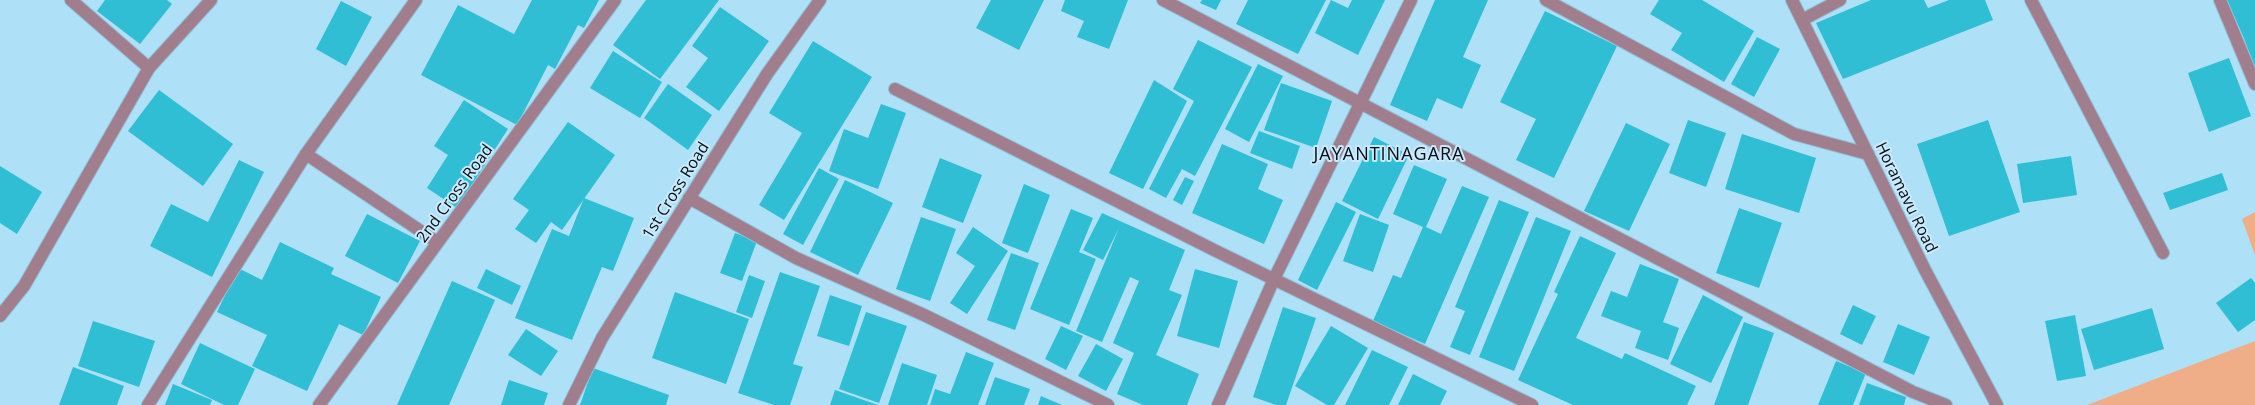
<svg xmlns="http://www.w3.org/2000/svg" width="2255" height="405" viewBox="0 0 2255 405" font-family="'Open Sans',sans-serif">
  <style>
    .green { fill: #efad88 }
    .building { fill: #2fbed3 }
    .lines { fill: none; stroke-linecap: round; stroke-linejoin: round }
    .minor-casing { stroke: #92bed4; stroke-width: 14 }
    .tertiary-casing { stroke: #92bed4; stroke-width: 14 }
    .minor { stroke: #a07e8d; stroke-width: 12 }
    .tertiary { stroke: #a07e8d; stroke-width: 12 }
    .labels { text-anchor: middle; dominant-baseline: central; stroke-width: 4; stroke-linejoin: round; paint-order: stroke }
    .street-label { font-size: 16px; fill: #000e17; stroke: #caeafb }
    .neighbourhood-label { font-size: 18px; letter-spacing: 1px; fill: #000e17; stroke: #caeafb }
  </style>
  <rect width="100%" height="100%" fill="#aee0f8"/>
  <!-- green -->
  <g class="green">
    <polygon points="2255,212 2255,255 2242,219"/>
    <polygon points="2255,341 2255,405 2087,405"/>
  </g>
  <!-- building -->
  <g class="building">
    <polygon points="105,0 167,0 172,4 140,44 97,11"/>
    <polygon points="532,0 599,0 584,28 578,25 555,69 548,65 517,125 421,75 458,5 514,34"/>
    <polygon points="646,0 719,0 660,79 613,45"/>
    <polygon points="991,0 1044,0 1019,50 976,28"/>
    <polygon points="1065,0 1128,0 1109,49 1077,37 1084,21 1061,11"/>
    <polygon points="1202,0 1221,0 1216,10 1200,3"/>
    <polygon points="1248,0 1326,0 1298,54 1236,24"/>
    <polygon points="1331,0 1348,8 1352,0 1385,0 1358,55 1315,33"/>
    <polygon points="1435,0 1488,0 1463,57 1481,65 1462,109 1437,98 1427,121 1390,105"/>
    <polygon points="1659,0 1702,0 1754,31 1724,82 1671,50 1682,33 1650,14"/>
    <polygon points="1871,0 1924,0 1928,8 1949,0 1985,0 1993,20 1843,79 1816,23"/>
    <polygon points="2227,0 2255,0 2255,68 2243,36"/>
    <polygon points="341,1 372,17 346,66 316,49"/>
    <polygon points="720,7 769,41 719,111 686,87 708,58 692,46"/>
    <polygon points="1545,11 1617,46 1554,178 1516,160 1536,119 1500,102"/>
    <polygon points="1757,37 1780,49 1754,97 1731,84"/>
    <polygon points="1198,40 1252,67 1195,176 1182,169 1166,198 1149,189 1194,101 1173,89"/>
    <polygon points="813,41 872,77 784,220 759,205 802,133 769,113"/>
    <polygon points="613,51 662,82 640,118 590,88"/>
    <polygon points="2229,58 2251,116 2209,132 2188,73"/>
    <polygon points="1258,64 1283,76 1249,142 1225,129"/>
    <polygon points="1154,80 1187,101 1143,189 1109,173"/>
    <polygon points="1281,83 1332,101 1316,148 1264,130"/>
    <polygon points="668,84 712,115 688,150 644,118"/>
    <polygon points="159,90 233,144 203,186 128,131"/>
    <polygon points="464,100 508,129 457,208 427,188 448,155 434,146"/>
    <polygon points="881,104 906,113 878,189 829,171 844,129 868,138"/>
    <polygon points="1688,120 1726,133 1706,187 1669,173"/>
    <polygon points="1988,120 2020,212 1949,236 1917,144"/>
    <polygon points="568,122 615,155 562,230 551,222 536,243 515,229 529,210 513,199"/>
    <polygon points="1626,123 1670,144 1629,231 1584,211"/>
    <polygon points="1259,131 1300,146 1292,169 1250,153"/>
    <polygon points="1742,134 1816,158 1799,213 1725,189"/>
    <polygon points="1374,137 1409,155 1378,219 1342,201"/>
    <polygon points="1222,144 1268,164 1258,189 1283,200 1264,244 1192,213"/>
    <polygon points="2071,156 2077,195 2023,203 2017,164"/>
    <polygon points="940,158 982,175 963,223 922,207"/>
    <polygon points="239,160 264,172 212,277 150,246 171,204 208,222"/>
    <polygon points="1414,165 1447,179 1426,227 1441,234 1462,186 1489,197 1425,344 1373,321 1393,275 1401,278 1423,227 1393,214"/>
    <polygon points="0,166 42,192 17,234 0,223"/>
    <polygon points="819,168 839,179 803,245 783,234"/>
    <polygon points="2222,173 2228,190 2170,210 2163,193"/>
    <polygon points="1185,177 1194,181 1182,205 1173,200"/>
    <polygon points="845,180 893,203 858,275 810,252"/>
    <polygon points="1024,184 1050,195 1028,253 1002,243"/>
    <polygon points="584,198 634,218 613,271 602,267 572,340 515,318 552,229 569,236"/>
    <polygon points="1499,200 1529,212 1470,355 1450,347 1465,311 1455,307"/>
    <polygon points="1336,202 1356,212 1317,290 1298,280"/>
    <polygon points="1739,208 1782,223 1759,288 1716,273"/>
    <polygon points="1071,209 1093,218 1079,252 1096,259 1069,325 1030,309"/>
    <polygon points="1102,213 1185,250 1169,290 1182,295 1156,355 1199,374 1187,405 1143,405 1117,394 1134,353 1113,343 1139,281 1130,277 1102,342 1076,331 1119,228 1103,260 1083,250"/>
    <polygon points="367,214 420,241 398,283 345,256"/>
    <polygon points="1360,214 1389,225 1373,272 1343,261"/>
    <polygon points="921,217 956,229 930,301 896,289"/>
    <polygon points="1536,217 1571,231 1514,371 1479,357"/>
    <polygon points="973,227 1008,251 967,314 950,303 975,266 956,253"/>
    <polygon points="735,233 757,241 742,281 720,273"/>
    <polygon points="1580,236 1616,253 1576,338 1622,359 1625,353 1696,386 1687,405 1573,405 1518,380 1558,294 1554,292"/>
    <polygon points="280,242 334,268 331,274 381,297 363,335 339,324 307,391 252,366 267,335 217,312 238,268 262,280"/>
    <polygon points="1011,253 1039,263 1015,330 987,320"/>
    <polygon points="1640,264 1679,279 1663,322 1679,328 1668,360 1635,348 1641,331 1601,316 1611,291 1627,297"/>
    <polygon points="486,269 521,286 512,305 477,288"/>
    <polygon points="1195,269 1238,281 1219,348 1177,336"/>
    <polygon points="780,272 820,286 793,364 803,367 790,405 774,405 738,393"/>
    <polygon points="749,275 765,281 752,318 736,312"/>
    <polygon points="2251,278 2255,283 2255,320 2238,332 2216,303"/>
    <polygon points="452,281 495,300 449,405 397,405"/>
    <polygon points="675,292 749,319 726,384 652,358"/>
    <polygon points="830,295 862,306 849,346 817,336"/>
    <polygon points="1703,295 1743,317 1711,383 1670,364"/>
    <polygon points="1853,305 1876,316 1862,345 1840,334"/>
    <polygon points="1283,307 1316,318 1286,405 1276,405 1253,397"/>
    <polygon points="2152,308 2164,349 2094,370 2081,329"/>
    <polygon points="866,312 907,326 879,403 839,389"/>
    <polygon points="2075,315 2086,376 2057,381 2045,321"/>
    <polygon points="93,321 155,341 139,387 78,366"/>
    <polygon points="1744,322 1774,333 1748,405 1714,405"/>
    <polygon points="1898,324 1930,337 1914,375 1883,362"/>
    <polygon points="1061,326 1083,336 1066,370 1045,359"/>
    <polygon points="1331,326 1368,348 1334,405 1327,405 1295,386"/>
    <polygon points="526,329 558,351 541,376 508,355"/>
    <polygon points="200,343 255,369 238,405 224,405 181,384"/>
    <polygon points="1096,344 1123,359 1106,391 1078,376"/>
    <polygon points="1372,350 1408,367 1389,405 1345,405"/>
    <polygon points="966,352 994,363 978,405 930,405 935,389 950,394"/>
    <polygon points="1836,361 1866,373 1853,405 1818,405"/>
    <polygon points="902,363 937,375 927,405 888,405"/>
    <polygon points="73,367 124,386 117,405 59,405"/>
    <polygon points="593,368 669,395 666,405 580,405"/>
    <polygon points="1413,374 1447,391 1440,405 1398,405"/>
    <polygon points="995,377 1030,389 1024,405 985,405"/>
    <polygon points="509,380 548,393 544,405 501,405"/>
    <polygon points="1867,383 1906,397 1904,405 1859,405"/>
    <polygon points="173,384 212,400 210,405 165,405"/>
    <polygon points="835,390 878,405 830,405"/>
    <polygon points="1041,396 1062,405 1038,405"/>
  </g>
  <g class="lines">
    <!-- minor casing -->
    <g class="minor-casing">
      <g id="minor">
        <polyline points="71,0 149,68"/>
        <polyline points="416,0 306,154 437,242"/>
        <polyline points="1163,0 1913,392 1946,405"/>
        <polyline points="1546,0 1794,134 1868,154"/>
        <polyline points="2031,0 2163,253"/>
        <polyline points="2220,0 2255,84"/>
        <polyline points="1802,20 1840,0"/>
        <polyline points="895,89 1218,252 1532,405"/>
        <polyline points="689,198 796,258 924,315 1108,405"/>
        <polyline points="0,316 24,286 149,68 211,0"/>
        <polyline points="148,405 306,154"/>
        <polyline points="319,405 615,0"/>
        <polyline points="569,405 602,338 767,74 820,0"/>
        <polyline points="1218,405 1274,279 1411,0"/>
      </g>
    </g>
    <!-- tertiary casing -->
    <g class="tertiary-casing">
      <polyline id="tertiary" points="1792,0 1925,270 1997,405"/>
    </g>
    <!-- minor -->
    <use href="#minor" class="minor"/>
    <!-- tertiary -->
    <use href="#tertiary" class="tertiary"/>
  </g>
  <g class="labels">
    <!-- street labels -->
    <g class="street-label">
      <text transform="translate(675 190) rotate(-58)">1st Cross Road</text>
      <text transform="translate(454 193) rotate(-54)">2nd Cross Road</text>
      <text transform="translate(1907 197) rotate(64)">Horamavu Road</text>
    </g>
    <!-- neighbourhood labels -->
    <g class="neighbourhood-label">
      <text x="1389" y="153">JAYANTINAGARA</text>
    </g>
  </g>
</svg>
